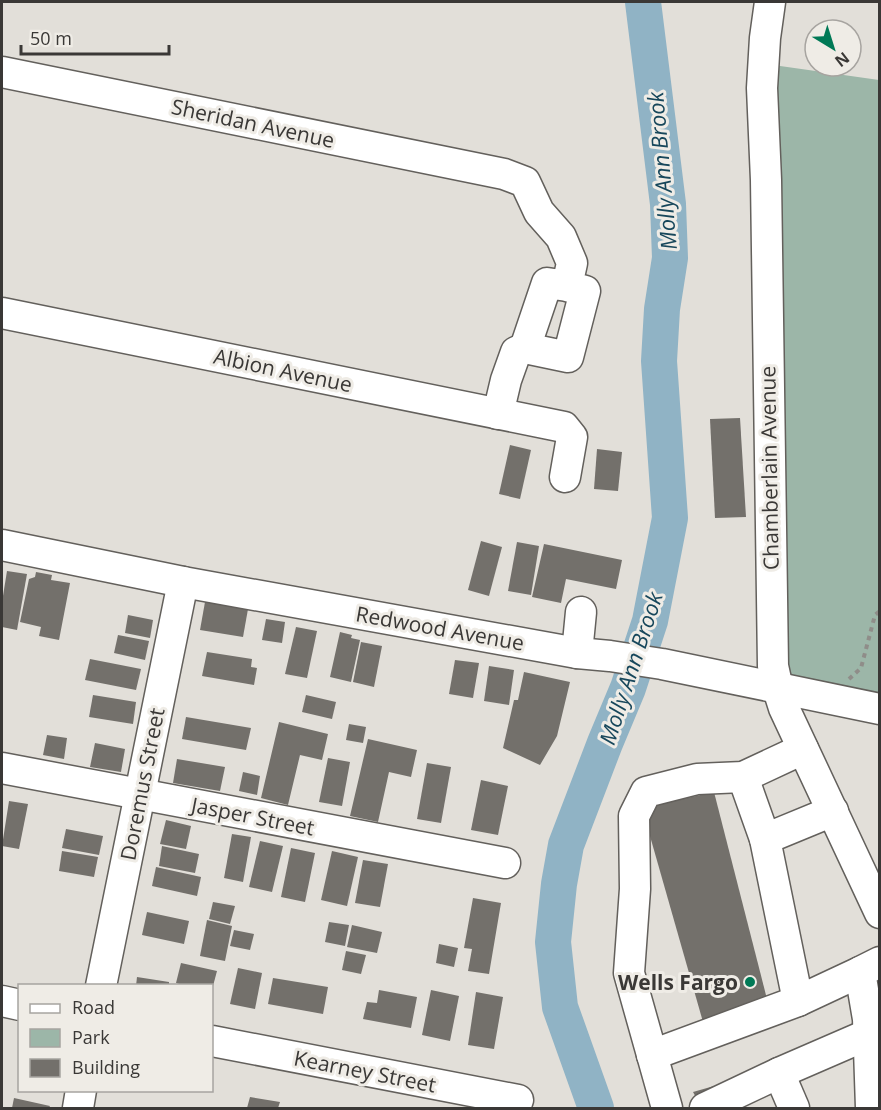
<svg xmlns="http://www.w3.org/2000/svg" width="881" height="1110" viewBox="0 0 881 1110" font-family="'Open Sans',sans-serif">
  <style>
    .green { fill: #9cb6a8 }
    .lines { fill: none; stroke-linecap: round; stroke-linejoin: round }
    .river { stroke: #90b3c5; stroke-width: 36 }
    .building { fill: #73706b }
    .minor-casing { stroke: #63605c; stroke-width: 33 }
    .path { stroke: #8f8d89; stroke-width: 4; stroke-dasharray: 4.5 4.5; stroke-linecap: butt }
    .minor { stroke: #fff; stroke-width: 30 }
    .poi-dot { fill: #007956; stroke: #efece6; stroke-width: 2 }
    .labels { text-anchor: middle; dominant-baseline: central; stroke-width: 6; stroke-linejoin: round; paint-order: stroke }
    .street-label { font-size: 21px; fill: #3a3836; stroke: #efece6 }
    .poi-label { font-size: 21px; font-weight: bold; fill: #3a3836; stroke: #efece6; text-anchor: end }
    .water-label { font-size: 22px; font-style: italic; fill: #17475b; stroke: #efece6 }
  </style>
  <rect width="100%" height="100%" fill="#e2dfd9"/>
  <!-- green -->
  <polygon class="green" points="766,64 879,80 879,707 782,689"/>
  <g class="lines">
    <!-- river -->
    <polyline class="river" points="596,1108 560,1007 553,942 559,884 566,845 605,743 628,688 650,621 670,518 659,361 662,309 670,258 668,204 643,2"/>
  </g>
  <!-- building -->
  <g class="building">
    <polygon points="740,418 746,517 715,518 710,419"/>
    <polygon points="510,445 531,450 520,499 499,494"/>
    <polygon points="597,449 622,452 618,491 594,489"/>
    <polygon points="481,541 502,547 489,596 468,590"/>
    <polygon points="517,542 539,546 531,595 508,591"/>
    <polygon points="544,544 622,560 616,589 566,579 561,603 532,597"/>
    <polygon points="7,571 27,574 17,630 2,627 2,602"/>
    <polygon points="36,572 52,575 51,580 70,583 59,640 39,636 41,627 20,622 29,579 35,577"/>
    <polygon points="205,602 248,609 243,637 200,630"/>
    <polygon points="128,615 153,620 150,638 125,633"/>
    <polygon points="266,619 285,622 282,643 262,640"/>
    <polygon points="296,627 317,631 307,678 285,674"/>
    <polygon points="340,632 352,635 351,638 360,640 351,682 330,677"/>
    <polygon points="118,635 149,641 145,660 114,653"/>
    <polygon points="361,642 382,646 374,687 353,682"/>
    <polygon points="207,652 252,659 251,667 257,668 254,685 202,676"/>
    <polygon points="90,659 141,669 136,690 85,680"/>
    <polygon points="455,660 479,663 473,698 449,694"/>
    <polygon points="489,666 514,670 509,705 484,701"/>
    <polygon points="524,672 570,682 557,736 540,765 503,748 514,700 518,700"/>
    <polygon points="93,695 136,702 133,724 89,717"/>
    <polygon points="306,695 336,702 332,719 302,712"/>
    <polygon points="186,717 251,728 246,750 182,739"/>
    <polygon points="279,722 328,734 322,760 300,755 288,805 261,798"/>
    <polygon points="349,724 366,727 363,743 346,740"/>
    <polygon points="47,735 67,738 64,759 43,755"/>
    <polygon points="368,739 417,750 411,777 389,772 378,822 350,816"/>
    <polygon points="95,743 125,749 121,772 90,767"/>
    <polygon points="328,758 350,762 342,806 319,802"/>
    <polygon points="177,759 225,767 220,791 173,783"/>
    <polygon points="427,763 451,767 441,823 417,819"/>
    <polygon points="243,772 260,776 257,795 239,791"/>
    <polygon points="481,780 508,786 498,835 471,830"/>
    <polygon points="714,792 768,1003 703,1022 642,808"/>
    <polygon points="9,801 28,804 19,849 2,846"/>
    <polygon points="166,820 191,826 186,849 160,844"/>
    <polygon points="66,829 103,836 99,855 62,848"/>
    <polygon points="232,834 251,837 243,882 224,878"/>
    <polygon points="260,841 283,846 272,892 249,887"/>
    <polygon points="162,846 199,854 195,873 159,866"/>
    <polygon points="291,848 315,853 305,902 281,897"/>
    <polygon points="62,851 98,857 94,877 59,871"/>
    <polygon points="332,851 358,857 347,906 321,900"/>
    <polygon points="363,860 388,864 380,907 355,903"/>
    <polygon points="156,867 201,877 197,896 152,886"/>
    <polygon points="473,898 501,903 489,974 468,971 472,949 464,948"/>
    <polygon points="213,902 235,906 230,924 209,919"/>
    <polygon points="147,912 189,921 184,944 142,935"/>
    <polygon points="207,920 232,926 225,961 200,956"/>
    <polygon points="329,922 349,925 345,946 325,942"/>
    <polygon points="352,925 382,932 377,953 347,947"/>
    <polygon points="234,930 254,934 250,950 230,946"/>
    <polygon points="439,944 458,948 454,967 436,963"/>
    <polygon points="346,951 366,955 361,974 342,970"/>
    <polygon points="181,963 217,971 213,986 186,986 176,983"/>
    <polygon points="238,968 262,973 255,1009 230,1004"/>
    <polygon points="137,977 169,982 169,986 136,986"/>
    <polygon points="273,978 328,987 323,1014 268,1004"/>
    <polygon points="379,990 417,997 411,1028 363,1019 367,1002 377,1003"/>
    <polygon points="431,990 459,996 450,1041 422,1035"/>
    <polygon points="476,992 503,997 494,1049 468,1045"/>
    <polygon points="714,1086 724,1108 702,1108 693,1092"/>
    <polygon points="250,1097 280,1102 278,1108 247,1108"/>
    <polygon points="14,1098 50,1106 49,1108 12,1108"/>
  </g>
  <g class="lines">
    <!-- minor casing -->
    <g class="minor-casing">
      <g id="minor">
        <polyline points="770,2 765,38 762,88 766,180 773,666 778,689 784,708 880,913"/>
        <polyline points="2,72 504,174 525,182 539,212 561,237 572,263 567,286 585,291 568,357 525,348 547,283 567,286"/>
        <polyline points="2,313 564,427 572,437 565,477"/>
        <polyline points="498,414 506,380 516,352 525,348"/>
        <polyline points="2,545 183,582 577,653 610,656 662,664 880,709"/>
        <polyline points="577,653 581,612"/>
        <polyline points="2,768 505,863"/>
        <polyline points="743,777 765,839"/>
        <polyline points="101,986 183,582"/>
        <polyline points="2,1001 20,1005"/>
        <polyline points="798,1001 860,972"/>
        <polyline points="212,1041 518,1100"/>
        <polyline points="652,1055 798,1001 765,839 833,811"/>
        <polyline points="779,1073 794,1108"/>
        <polyline points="78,1108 81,1090"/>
        <polyline points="667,1108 629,973 635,889 634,816 646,792 697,779 743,777 803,749"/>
        <polyline points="705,1108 779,1073 869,1034"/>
        <polyline points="871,1108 868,1019 860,972 880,962"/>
      </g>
    </g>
    <!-- path -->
    <polyline class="path" points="849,679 861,668 875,615 880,611"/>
    <!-- minor -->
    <use href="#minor" class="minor"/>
  </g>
  <!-- markers -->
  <circle class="poi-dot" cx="750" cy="982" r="6"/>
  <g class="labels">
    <!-- street labels -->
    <g class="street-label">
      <text transform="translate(253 123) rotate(12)">Sheridan Avenue</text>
      <text transform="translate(283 370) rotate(12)">Albion Avenue</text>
      <text transform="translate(769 468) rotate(-91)">Chamberlain Avenue</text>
      <text transform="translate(440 628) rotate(10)">Redwood Avenue</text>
      <text transform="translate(142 784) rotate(-79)">Doremus Street</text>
      <text transform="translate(253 816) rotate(11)">Jasper Street</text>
      <text transform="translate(365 1071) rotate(11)">Kearney Street</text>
    </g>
    <!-- poi labels -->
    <g class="poi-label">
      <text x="738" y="982">Wells Fargo</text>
    </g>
    <!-- water labels -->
    <g class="water-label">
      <text transform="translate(661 171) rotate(-95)">Molly Ann Brook</text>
      <text transform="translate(630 668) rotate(-72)">Molly Ann Brook</text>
    </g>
  </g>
  <!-- border -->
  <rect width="881" height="1110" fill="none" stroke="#3a3836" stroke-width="6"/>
  <!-- legend -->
  <rect x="18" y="984" width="195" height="108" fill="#efece6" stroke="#a7a4a0" stroke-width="1.5"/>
  <rect x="30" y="1004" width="30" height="9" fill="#ffffff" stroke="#a7a4a0" stroke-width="1.5"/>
  <text x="72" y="1014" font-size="18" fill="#3a3836">Road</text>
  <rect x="30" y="1029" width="30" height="18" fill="#9cb6a8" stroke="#a7a4a0" stroke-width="1.5"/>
  <text x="72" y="1044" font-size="18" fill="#3a3836">Park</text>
  <rect x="30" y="1059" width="30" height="18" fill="#73706b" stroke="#a7a4a0" stroke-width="1.5"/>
  <text x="72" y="1074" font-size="18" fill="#3a3836">Building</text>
  <!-- north arrow -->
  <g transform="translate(833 48) rotate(142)"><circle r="28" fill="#efece6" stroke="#a7a4a0" stroke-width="1.5"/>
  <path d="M0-4.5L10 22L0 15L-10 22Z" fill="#007956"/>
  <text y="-9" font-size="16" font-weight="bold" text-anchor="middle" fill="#3a3836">N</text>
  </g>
  <!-- scale -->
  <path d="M21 45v9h148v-9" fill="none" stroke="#3a3836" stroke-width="3"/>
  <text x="30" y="45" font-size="18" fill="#3a3836" stroke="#efece6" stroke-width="4.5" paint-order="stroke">50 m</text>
</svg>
